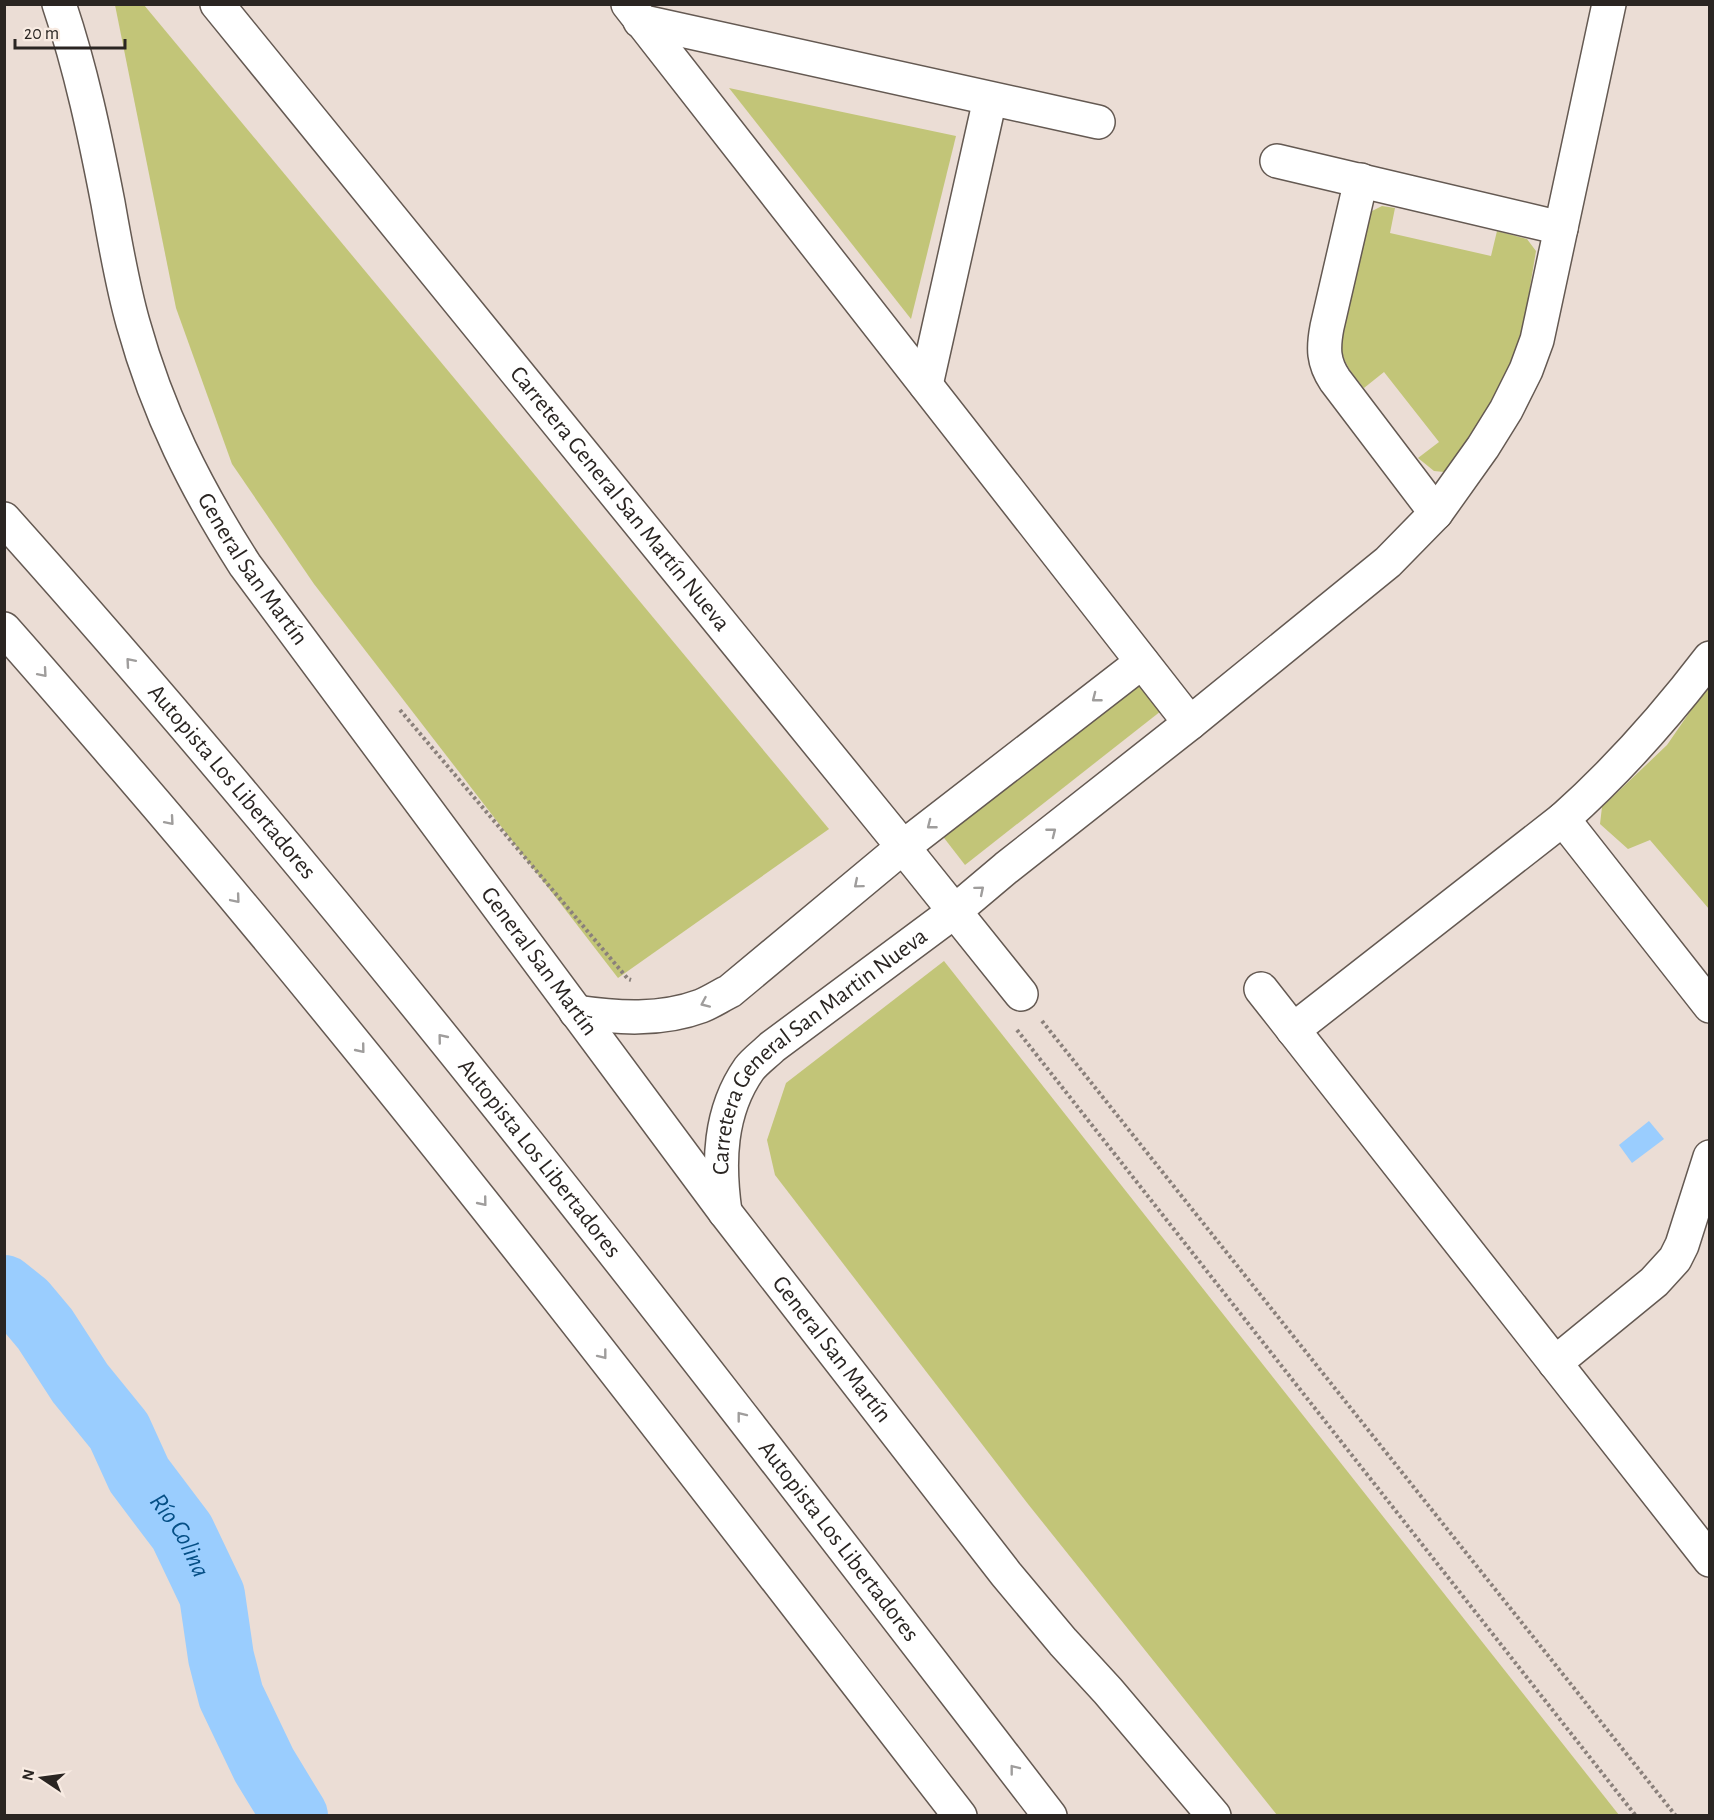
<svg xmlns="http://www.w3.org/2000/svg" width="1714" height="1820" viewBox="0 0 1714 1820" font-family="'Alegreya Sans',sans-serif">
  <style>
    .green { fill: #c2c578 }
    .water { fill: #9acdfe }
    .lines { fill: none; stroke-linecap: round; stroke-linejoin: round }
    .river { stroke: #9acdfe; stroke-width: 66 }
    .minor-casing { stroke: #645952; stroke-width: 36 }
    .tertiary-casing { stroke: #645952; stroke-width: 36 }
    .motorway-casing { stroke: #645952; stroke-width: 36 }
    .path { stroke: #8a807b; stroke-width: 4; stroke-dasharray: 3 3; stroke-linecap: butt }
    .minor { stroke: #fff; stroke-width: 33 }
    .tertiary { stroke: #fff; stroke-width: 33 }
    .motorway { stroke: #fff; stroke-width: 33 }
    .oneway { stroke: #9f9d9c }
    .labels { text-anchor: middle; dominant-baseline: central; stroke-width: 4.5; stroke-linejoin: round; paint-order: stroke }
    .street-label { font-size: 24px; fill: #2a2522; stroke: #f8ebe2 }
    .water-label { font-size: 26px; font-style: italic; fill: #054f86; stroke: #f8ebe2 }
  </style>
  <rect width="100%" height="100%" fill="#ebddd5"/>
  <!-- green -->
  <g class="green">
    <polygon points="115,5 144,5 829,829 618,978 314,584 232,464 176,308"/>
    <polygon points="729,88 956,136 911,319"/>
    <path d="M 1382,206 L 1395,208 L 1390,233 L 1491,256 L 1497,231 L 1527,239 L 1536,251 L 1523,329 L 1511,364 L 1468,446 L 1444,472 L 1434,471 L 1418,458 L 1439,442 L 1384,372 L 1364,388 C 1353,374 1342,363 1341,344 L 1367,222 L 1372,211 Z"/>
    <polygon points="1138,680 1161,711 965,865 941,834"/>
    <polygon points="1709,684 1709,909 1650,840 1628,849 1600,824 1602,807 1667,745"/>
    <polygon points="944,961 1619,1815 1277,1815 1028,1504 775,1175 767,1140 786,1083"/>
  </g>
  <!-- water -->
  <polygon class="water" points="1649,1121 1664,1139 1632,1163 1619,1145"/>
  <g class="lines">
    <!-- river -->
    <path class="river" id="s1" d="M 4,1288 L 24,1304 L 45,1329 L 80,1383 L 119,1431 L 139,1475 L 182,1532 L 212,1595 L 221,1657 L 231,1696 L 264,1765 L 295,1816"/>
    <!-- minor casing -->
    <g class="minor-casing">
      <g id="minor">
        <path id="s2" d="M 217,4 L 903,847 L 1021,994"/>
        <polyline points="628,4 1190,723"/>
        <polyline points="640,21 1098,122"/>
        <polyline points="1277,161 1561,228"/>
        <path d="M 1361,180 L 1327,327 C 1323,348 1323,362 1335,380 L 1436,513"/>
        <polyline points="926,385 990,99"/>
        <polyline points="1563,819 1710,1006"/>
        <polyline points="1261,989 1710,1560"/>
        <path d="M 576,1012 C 617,1018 661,1021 701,1006 C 711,1002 720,996 730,991 L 903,847 L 1142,662"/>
        <path d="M 1293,1030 L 1563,819 C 1618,770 1665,717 1710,658"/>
        <path id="s3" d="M 725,1212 C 718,1163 719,1112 749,1069 C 755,1061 765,1054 772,1047 L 955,911 L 1006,868 L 1190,723 L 1388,562 L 1436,513 L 1483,447 L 1506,410 L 1526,370 L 1537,340 L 1609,4"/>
        <polyline points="1555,1363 1654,1282 1675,1259 1682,1245 1710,1157"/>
      </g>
    </g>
    <!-- tertiary casing -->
    <g class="tertiary-casing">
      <g id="tertiary">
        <path id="s4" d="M 59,4 C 81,69 95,136 108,203 C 115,243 122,284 133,323 C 158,413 195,487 245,565 L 725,1212 L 1006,1574 L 1063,1642 L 1108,1691 L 1214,1816"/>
      </g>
    </g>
    <!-- motorway casing -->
    <g class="motorway-casing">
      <g id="motorway">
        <path id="s5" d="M 4,519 C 375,933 711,1376 1050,1816"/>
        <path d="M 4,629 C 45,675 85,722 125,768 C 416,1106 686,1463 960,1816"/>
      </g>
    </g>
    <!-- path -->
    <g class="path">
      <polyline points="400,710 628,979 631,980"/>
      <polyline points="1042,1021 1676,1816"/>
      <polyline points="1017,1030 1636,1816"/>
    </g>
    <!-- minor -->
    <use href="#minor" class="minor"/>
    <!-- tertiary -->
    <use href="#tertiary" class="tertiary"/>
    <!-- motorway -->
    <use href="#motorway" class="motorway"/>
  </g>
  <!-- one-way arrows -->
  <defs><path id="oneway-chevron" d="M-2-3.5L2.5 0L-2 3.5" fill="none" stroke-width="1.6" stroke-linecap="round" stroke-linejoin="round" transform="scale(1.5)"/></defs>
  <g class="oneway">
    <use href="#oneway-chevron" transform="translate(130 662) rotate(-131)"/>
    <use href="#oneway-chevron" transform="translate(43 673) rotate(49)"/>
    <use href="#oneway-chevron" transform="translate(1096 698) rotate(142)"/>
    <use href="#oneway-chevron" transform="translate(170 821) rotate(49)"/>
    <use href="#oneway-chevron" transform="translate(931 825) rotate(142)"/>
    <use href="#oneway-chevron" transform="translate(1052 832) rotate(-38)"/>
    <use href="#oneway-chevron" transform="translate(858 884) rotate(140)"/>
    <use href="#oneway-chevron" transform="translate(980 890) rotate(-40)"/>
    <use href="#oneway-chevron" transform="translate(236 899) rotate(50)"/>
    <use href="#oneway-chevron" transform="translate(705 1003) rotate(156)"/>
    <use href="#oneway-chevron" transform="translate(442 1038) rotate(-129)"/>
    <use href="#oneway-chevron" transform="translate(361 1049) rotate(51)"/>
    <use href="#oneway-chevron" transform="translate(483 1202) rotate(51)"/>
    <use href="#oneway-chevron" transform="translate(603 1355) rotate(52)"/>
    <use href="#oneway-chevron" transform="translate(741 1416) rotate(-128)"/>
    <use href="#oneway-chevron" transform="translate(1014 1769) rotate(-128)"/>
  </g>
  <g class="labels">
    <!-- street labels -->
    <g class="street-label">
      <text stroke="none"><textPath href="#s2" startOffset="638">Carretera General San Martín Nueva</textPath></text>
      <text stroke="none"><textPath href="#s4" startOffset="603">General San Martín</textPath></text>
      <text stroke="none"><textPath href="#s5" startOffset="348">Autopista Los Libertadores</textPath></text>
      <text stroke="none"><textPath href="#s4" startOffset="1089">General San Martín</textPath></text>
      <text stroke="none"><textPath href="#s3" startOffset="204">Carretera General San Martin Nueva</textPath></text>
      <text stroke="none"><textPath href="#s5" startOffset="834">Autopista Los Libertadores</textPath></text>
      <text stroke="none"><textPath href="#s4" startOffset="1575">General San Martín</textPath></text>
      <text stroke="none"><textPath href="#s5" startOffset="1320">Autopista Los Libertadores</textPath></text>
    </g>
    <!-- water labels -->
    <g class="water-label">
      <text stroke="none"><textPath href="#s1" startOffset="306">Río Colina</textPath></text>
    </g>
  </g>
  <!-- border -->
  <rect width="1714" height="1820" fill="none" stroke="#2a2522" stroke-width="12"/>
  <!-- north arrow -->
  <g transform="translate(42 1778) rotate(283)" stroke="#f8ebe2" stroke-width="4.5" paint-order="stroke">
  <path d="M0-4.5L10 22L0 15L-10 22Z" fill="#2a2522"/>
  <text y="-9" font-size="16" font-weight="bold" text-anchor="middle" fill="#2a2522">N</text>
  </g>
  <!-- scale -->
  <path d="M15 39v9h110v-9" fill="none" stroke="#2a2522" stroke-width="3"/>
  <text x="24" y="39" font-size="18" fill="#2a2522" stroke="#f8ebe2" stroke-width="4.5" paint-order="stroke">20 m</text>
</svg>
